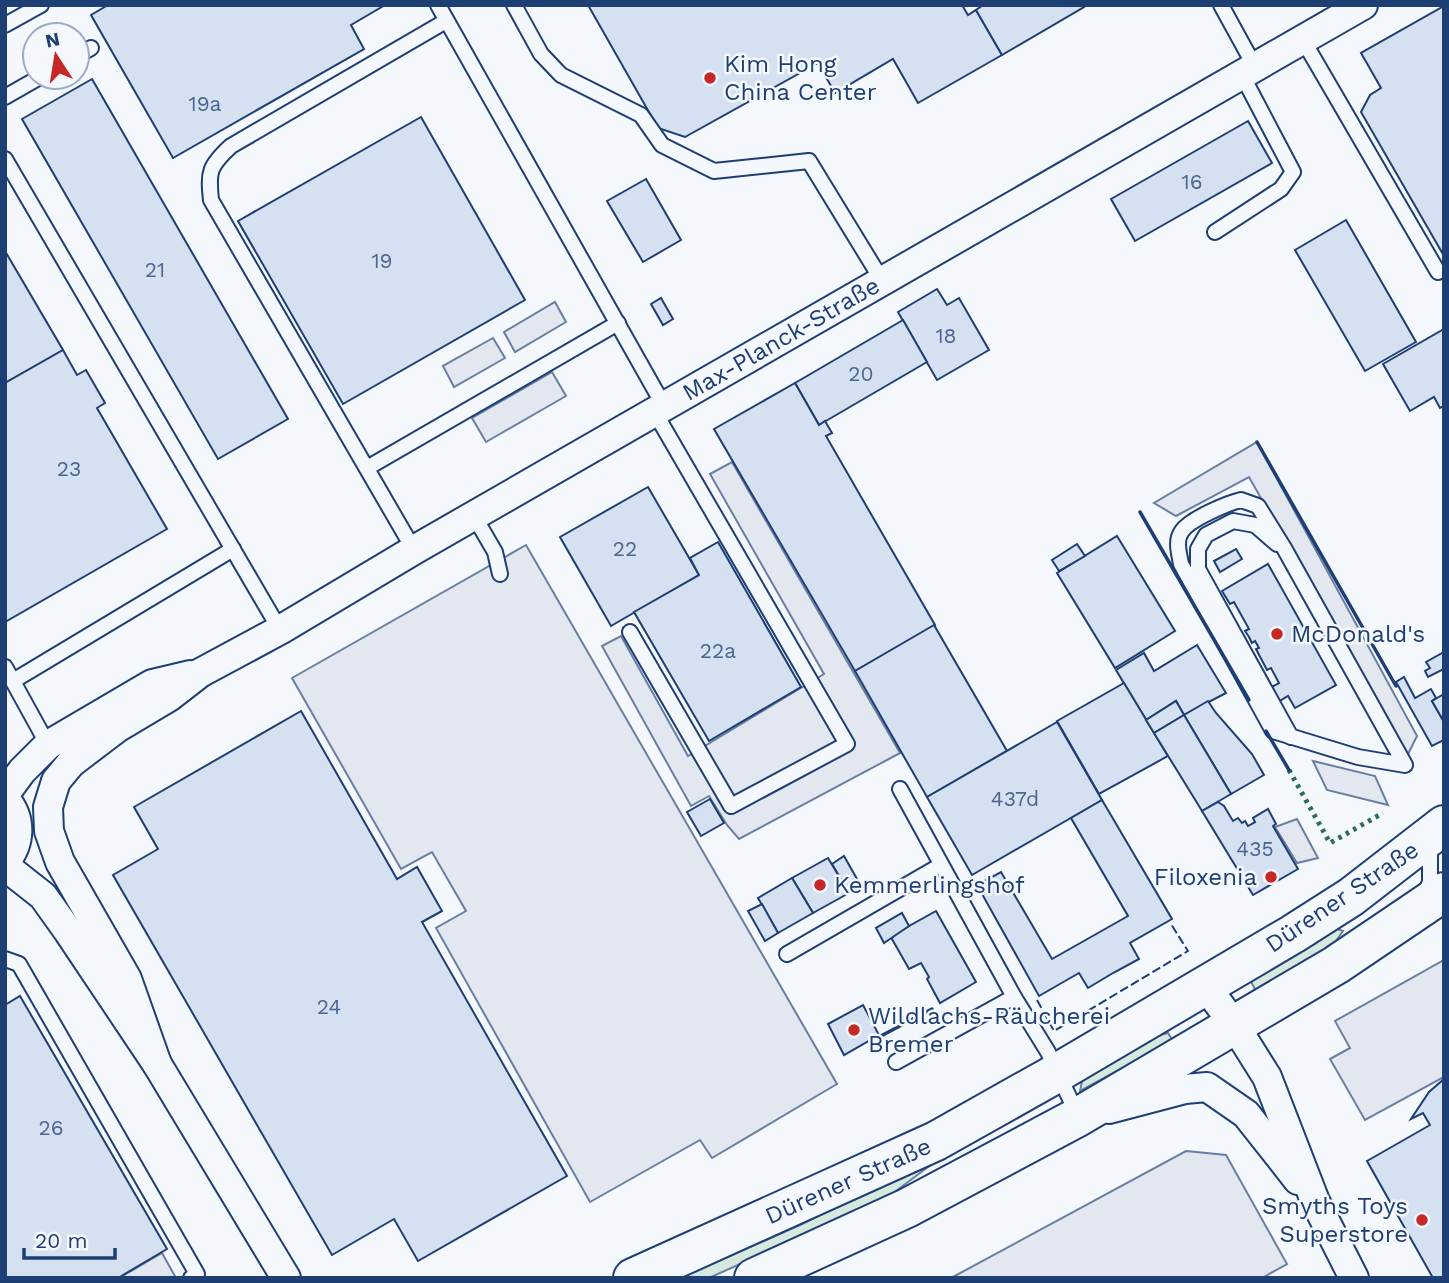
<svg xmlns="http://www.w3.org/2000/svg" width="1449" height="1283" viewBox="0 0 1449 1283" font-family="'Work Sans',sans-serif">
  <style>
    .green { fill: #d7e8df; stroke: #687fa3; stroke-width: 2 }
    .parking { fill: #e3e8f0; stroke: #687fa3; stroke-width: 2 }
    .building { fill: #d5e0f0; stroke: #1d3f73; stroke-width: 2 }
    .lines { fill: none; stroke-linecap: round; stroke-linejoin: round }
    .lane-casing { stroke: #1d3f73; stroke-width: 18 }
    .street-casing { stroke: #1d3f73; stroke-width: 32 }
    .primary-casing { stroke: #1d3f73; stroke-width: 42 }
    .lane { stroke: #f4f7fb; stroke-width: 14 }
    .street { stroke: #f4f7fb; stroke-width: 28 }
    .primary { stroke: #f4f7fb; stroke-width: 38 }
    .hedge { stroke: #2c6c60; stroke-width: 5; stroke-dasharray: 3.5 5; stroke-linecap: butt }
    .fence { stroke: #1d3f73; stroke-width: 2; stroke-dasharray: 9 3.5; stroke-linecap: butt }
    .wall { stroke: #1d3f73; stroke-width: 3.5 }
    .poi-dot { fill: #c62828; stroke: #f4f7fb; stroke-width: 2.5 }
    .labels { text-anchor: middle; dominant-baseline: central; stroke-width: 5; stroke-linejoin: round; paint-order: stroke }
    .number-label { font-size: 21px; fill: #4b6792 }
    .poi-label { font-size: 24px; fill: #1d3f73; stroke: #f4f7fb; text-anchor: start }
    .street-label { font-size: 24px; fill: #1d3f73; stroke: #f4f7fb }
  </style>
  <rect width="100%" height="100%" fill="#f4f7fb"/>
  <!-- green -->
  <g class="green">
    <polygon points="1335,928 1343,931 1327,954 1257,993 1249,978"/>
    <polygon points="1168,1033 1173,1041 1080,1091 1084,1072 1145,1038"/>
    <polygon points="930,1160 932,1164 888,1197 709,1278 680,1278 800,1225"/>
  </g>
  <!-- parking -->
  <g class="parking">
    <polygon points="555,302 566,322 515,352 504,332"/>
    <polygon points="493,338 505,358 454,387 443,366"/>
    <polygon points="552,372 566,396 486,442 472,418"/>
    <polygon points="1257,442 1417,736 1407,756 1249,477 1176,516 1154,503"/>
    <polygon points="732,462 900,753 739,839 727,825 709,796 691,806 602,646 621,636 688,756 824,674 710,474"/>
    <polygon points="526,545 837,1084 712,1158 700,1140 590,1202 436,928 466,911 432,852 401,869 292,678"/>
    <polygon points="1313,761 1375,776 1388,805 1327,790"/>
    <polygon points="1297,819 1318,858 1297,863 1275,827"/>
    <polygon points="1444,960 1444,1077 1365,1120 1330,1059 1350,1048 1335,1021"/>
    <polygon points="1186,1151 1226,1155 1287,1264 1262,1278 951,1278"/>
    <polygon points="162,1253 176,1278 119,1278"/>
  </g>
  <!-- building -->
  <g class="building">
    <polygon points="108,5 385,5 351,25 364,49 173,158 91,15"/>
    <polygon points="588,5 962,5 968,15 976,10 1002,55 918,103 893,59 835,93 818,63 685,137 658,128"/>
    <polygon points="983,5 1083,5 1084,7 1002,55 976,10"/>
    <polygon points="1444,6 1444,256 1361,112 1370,95 1381,88 1361,53"/>
    <polygon points="92,79 288,419 218,459 22,119"/>
    <polygon points="421,117 525,300 343,404 238,221"/>
    <polygon points="1248,121 1272,163 1135,241 1111,199"/>
    <polygon points="646,179 681,240 643,262 607,201"/>
    <polygon points="1346,220 1416,342 1365,371 1295,250"/>
    <polygon points="5,251 63,350 5,383"/>
    <polygon points="937,289 947,305 959,298 989,350 937,380 898,312"/>
    <polygon points="661,298 673,319 663,325 651,304"/>
    <polygon points="903,320 927,362 819,425 795,383"/>
    <polygon points="1444,329 1444,406 1440,408 1434,397 1410,411 1383,364"/>
    <polygon points="63,350 77,375 86,370 105,403 97,408 167,529 5,622 5,383"/>
    <polygon points="795,383 819,425 825,421 832,433 826,436 935,625 855,671 714,429"/>
    <polygon points="648,487 699,575 611,626 560,537"/>
    <polygon points="1117,536 1175,631 1115,668 1057,573"/>
    <polygon points="718,542 801,687 709,741 634,612 699,575 690,558"/>
    <polygon points="1077,544 1085,556 1059,571 1052,560"/>
    <polygon points="1236,549 1242,559 1220,572 1214,561"/>
    <polygon points="1268,564 1336,685 1295,708 1288,696 1278,702 1270,688 1279,683 1271,668 1267,670 1256,649 1259,648 1255,641 1252,643 1249,637 1245,631 1249,629 1234,602 1230,604 1222,591"/>
    <polygon points="934,625 1007,751 927,797 855,671"/>
    <polygon points="1197,645 1226,693 1184,715 1176,701 1146,720 1116,670 1144,653 1154,671"/>
    <polygon points="1444,652 1444,669 1428,677 1425,671 1430,668 1426,662"/>
    <polygon points="1404,677 1415,698 1431,689 1436,698 1432,701 1444,722 1444,740 1432,746 1396,682"/>
    <polygon points="1124,683 1168,756 1099,794 1057,721"/>
    <polygon points="1444,694 1444,722 1432,701"/>
    <polygon points="1176,701 1184,715 1154,733 1146,720"/>
    <polygon points="1208,701 1216,713 1252,754 1264,775 1231,794 1184,715"/>
    <polygon points="301,711 397,879 417,867 442,911 422,922 567,1176 418,1261 394,1219 332,1255 113,875 158,849 134,807"/>
    <polygon points="1184,715 1231,794 1202,811 1154,733"/>
    <polygon points="1057,722 1102,800 972,875 927,797"/>
    <polygon points="710,799 724,823 701,836 687,812"/>
    <polygon points="1102,800 1172,919 1130,943 1139,959 1113,973 1088,988 1079,973 1039,996 977,885 1001,872 1052,959 1128,916 1071,818"/>
    <polygon points="1218,802 1224,806 1233,821 1238,818 1242,823 1245,821 1248,826 1255,822 1253,818 1268,809 1276,824 1273,826 1298,869 1253,895 1202,811"/>
    <polygon points="844,856 861,886 849,893 832,864"/>
    <polygon points="828,858 849,893 813,913 792,878"/>
    <polygon points="792,878 813,913 778,933 758,898"/>
    <polygon points="762,904 778,933 765,941 748,911"/>
    <polygon points="936,911 976,982 940,1003 927,979 929,977 921,963 909,969 892,939 893,935"/>
    <polygon points="902,913 909,926 884,943 876,928"/>
    <polygon points="20,996 167,1249 118,1278 5,1278 5,1005"/>
    <polygon points="863,1005 879,1035 844,1055 828,1024"/>
    <polygon points="1444,1079 1444,1278 1433,1278 1367,1161 1430,1125 1423,1113 1411,1119 1429,1092"/>
  </g>
  <g class="lines">
    <!-- lane casing -->
    <g class="lane-casing">
      <g id="lane">
        <polyline points="438,5 664,406"/>
        <polyline points="514,5 541,54 561,75 641,115 662,145 714,171 809,161 883,282"/>
        <polyline points="1221,5 1255,67"/>
        <polyline points="5,25 41,5"/>
        <polyline points="1303,40 1438,272"/>
        <polyline points="77,56 91,48"/>
        <polyline points="5,97 40,77"/>
        <polyline points="5,159 280,630"/>
        <polyline points="1215,232 1281,189 1293,172 1242,75"/>
        <polyline points="367,468 618,323"/>
        <path d="M 1241,500 L 1258,506 L 1284,548 L 1405,765 L 1358,757 L 1273,731 L 1181,564 C 1179,553 1175,540 1182,531 C 1190,519 1228,503 1241,500 Z"/>
        <polyline points="474,516 495,552 500,574"/>
        <polyline points="1277,544 1255,525 1233,521 1206,535 1198,549 1198,569 1291,737"/>
        <path d="M 414,550 L 211,200 C 208,172 209,166 231,146 L 446,21"/>
        <polyline points="630,632 731,806 847,744 654,411"/>
        <polyline points="5,667 48,745"/>
        <polyline points="13,681 233,549"/>
        <polyline points="900,789 1014,997 1048,1052 1078,1116"/>
        <polyline points="1425,894 1430,882 1430,841"/>
        <polyline points="787,954 941,865"/>
        <polyline points="5,959 19,964 197,1274 191,1278"/>
        <polyline points="896,1062 1014,997"/>
      </g>
    </g>
    <!-- street casing -->
    <g class="street-casing">
      <g id="street">
        <polyline points="5,794 22,771 48,745 152,684 190,675"/>
        <path d="M 5,799 C 22,818 21,843 5,862"/>
        <polyline points="5,866 43,896 68,931 157,1064 286,1278"/>
        <polyline points="1205,985 1235,1026 1267,1077 1315,1201 1354,1278"/>
        <polyline points="157,1064 127,979 60,862 49,831 48,807 56,781 71,763 117,728 169,697 200,673 280,630 414,550 1363,5"/>
        <polyline points="1109,1109 1185,1089 1207,1087 1246,1114 1298,1180"/>
      </g>
    </g>
    <!-- primary casing -->
    <g class="primary-casing">
      <g id="primary">
        <polyline points="633,1278 936,1141 1057,1073 1293,934 1351,897 1444,825"/>
        <polyline points="754,1278 907,1208 1078,1117 1336,965 1444,892"/>
      </g>
    </g>
    <!-- lane -->
    <use href="#lane" class="lane"/>
    <!-- street -->
    <use href="#street" class="street"/>
    <!-- primary -->
    <use href="#primary" class="primary"/>
    <!-- hedge -->
    <polyline class="hedge" points="1289,770 1330,843 1383,813"/>
    <!-- fence -->
    <polyline class="fence" points="1037,1000 1054,1031 1188,951 1171,924"/>
    <!-- wall -->
    <g class="wall">
      <polyline points="1257,442 1396,686"/>
      <polyline points="1140,512 1249,700"/>
      <polyline points="1266,731 1289,770"/>
      <polyline points="879,1037 932,1009"/>
    </g>
  </g>
  <!-- markers -->
  <g class="poi-dot">
    <circle cx="710" cy="78" r="7"/>
    <circle cx="1277" cy="634" r="7"/>
    <circle cx="1271" cy="877" r="7"/>
    <circle cx="820" cy="885" r="7"/>
    <circle cx="854" cy="1030" r="7"/>
    <circle cx="1422" cy="1220" r="7"/>
  </g>
  <g class="labels">
    <!-- number labels -->
    <g class="number-label">
      <text x="205" y="103">19a</text>
      <text x="1192" y="181">16</text>
      <text x="382" y="260">19</text>
      <text x="155" y="269">21</text>
      <text x="946" y="335">18</text>
      <text x="861" y="373">20</text>
      <text x="69" y="468">23</text>
      <text x="625" y="548">22</text>
      <text x="718" y="650">22a</text>
      <text x="1015" y="798">437d</text>
      <text x="1255" y="848">435</text>
      <text x="329" y="1006">24</text>
      <text x="51" y="1127">26</text>
    </g>
    <!-- poi labels -->
    <g class="poi-label">
      <text x="724" y="64">Kim Hong<tspan x="724" dy="28">China Center</tspan></text>
      <text x="1291" y="634">McDonald's</text>
      <text x="1257" y="877" text-anchor="end">Filoxenia</text>
      <text x="834" y="885">Kemmerlingshof</text>
      <text x="868" y="1016">Wildlachs-Räucherei<tspan x="868" dy="28">Bremer</tspan></text>
      <text x="1408" y="1206" text-anchor="end">Smyths Toys<tspan x="1408" dy="28">Superstore</tspan></text>
    </g>
    <!-- street labels -->
    <g class="street-label">
      <text transform="translate(781 339) rotate(-30)">Max-Planck-Straße</text>
      <text transform="translate(1342 897) rotate(-34)">Dürener Straße</text>
      <text transform="translate(848 1181) rotate(-24)">Dürener Straße</text>
    </g>
  </g>
  <!-- border -->
  <rect width="1449" height="1283" fill="none" stroke="#1d3f73" stroke-width="14"/>
  <!-- north arrow -->
  <g transform="translate(56 56) rotate(348)"><circle r="33" fill="#f4f7fb" stroke="#9eadc5" stroke-width="2"/>
  <path d="M0-5L12 26L0 18L-12 26Z" fill="#c62828"/>
  <text y="-10" font-size="19" font-weight="bold" text-anchor="middle" fill="#1d3f73">N</text>
  </g>
  <!-- scale -->
  <path d="M24 1248v10h91v-10" fill="none" stroke="#1d3f73" stroke-width="3.5"/>
  <text x="35" y="1248" font-size="21" fill="#1d3f73" stroke="#f4f7fb" stroke-width="5" paint-order="stroke">20 m</text>
</svg>
